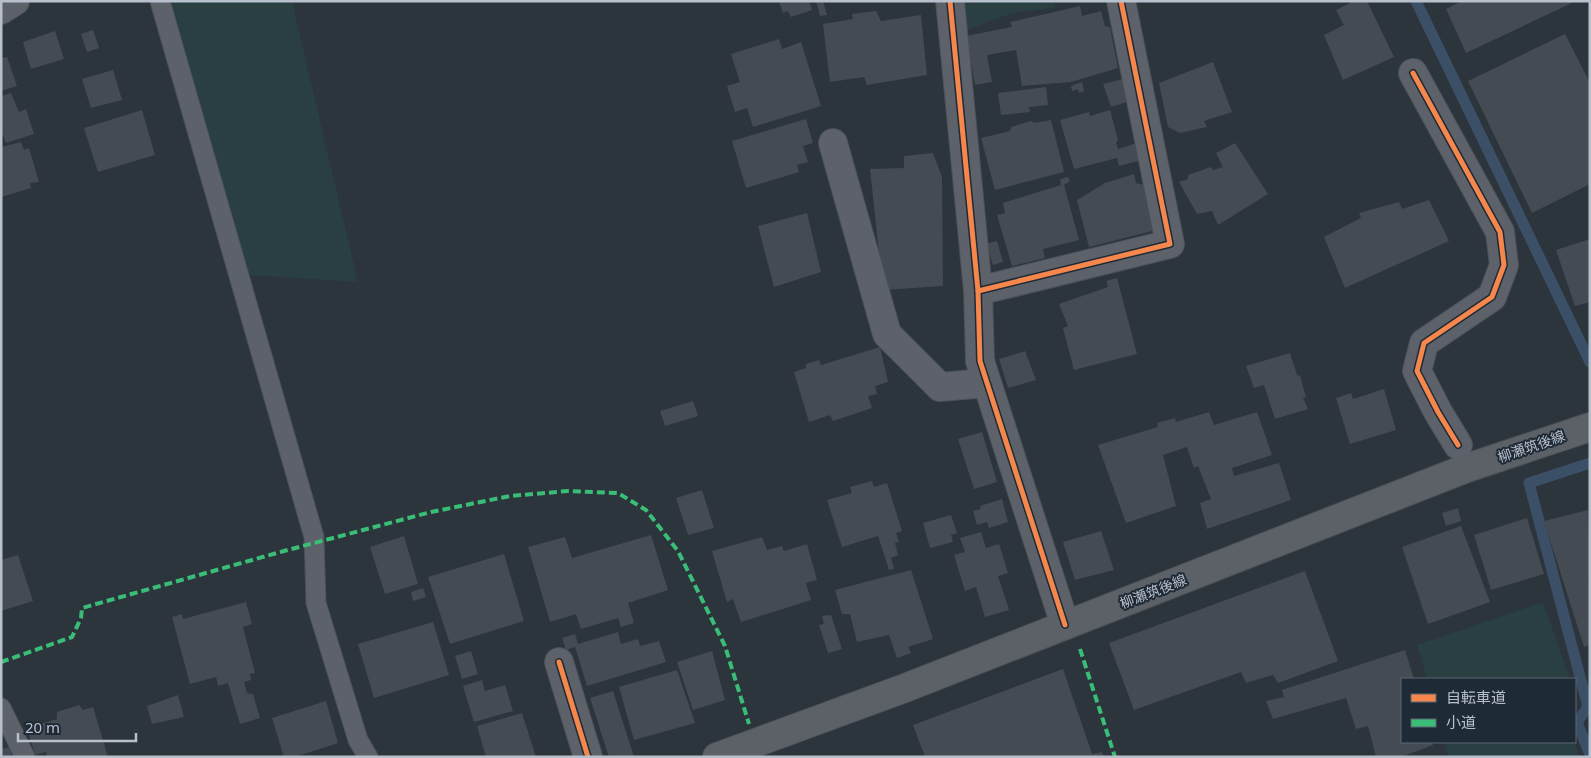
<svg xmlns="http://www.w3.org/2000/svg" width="1591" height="758" viewBox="0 0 1591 758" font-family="'Noto Sans','Noto Sans JP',sans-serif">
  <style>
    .green { fill: #293f42 }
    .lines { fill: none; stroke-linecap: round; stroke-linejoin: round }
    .stream { stroke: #3b4f66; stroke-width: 11 }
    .building { fill: #454b52 }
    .lane-casing { stroke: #4b5056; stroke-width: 21 }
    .street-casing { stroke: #4b5056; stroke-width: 30 }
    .secondary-casing { stroke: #4b5056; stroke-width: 30 }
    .lane { stroke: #5d626a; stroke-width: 19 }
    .street { stroke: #5d626a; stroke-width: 28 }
    .secondary { stroke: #5c6168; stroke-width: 28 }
    .quiet { stroke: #3abd76; stroke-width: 4; stroke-dasharray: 8 4; stroke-linecap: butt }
    .cycleway-casing { stroke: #1f2a37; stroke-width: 8 }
    .cycleway { stroke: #f5874c; stroke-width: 5 }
    .labels { text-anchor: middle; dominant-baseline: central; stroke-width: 4; stroke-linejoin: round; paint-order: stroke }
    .street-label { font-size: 14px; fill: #b8c0cc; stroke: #1f2a37 }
  </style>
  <rect width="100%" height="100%" fill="#2c343c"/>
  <!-- green -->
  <g class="green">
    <polygon points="169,1 292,1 358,282 246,275"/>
    <polygon points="962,1 1055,1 1055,8 1021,12 1004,16 967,30"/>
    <polygon points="1543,602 1570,679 1427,679 1417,645"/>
    <polygon points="1444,742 1574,742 1580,757 1448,757"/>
  </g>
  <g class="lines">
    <!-- stream -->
    <g class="stream">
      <polyline points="1416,1 1590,362"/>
      <polyline points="1590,463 1529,483 1588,707 1577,722 1590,755"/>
    </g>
  </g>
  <!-- building -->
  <g class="building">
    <polygon points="779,1 809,1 812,10 791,17 788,11 783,13"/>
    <polygon points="816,1 823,1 827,15 820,16"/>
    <polygon points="1354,1 1367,1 1394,57 1343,80 1324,35 1344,25 1336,10"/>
    <polygon points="1462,1 1576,1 1466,53 1446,9"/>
    <polygon points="1080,6 1082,16 1101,11 1105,26 1110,27 1118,68 1071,82 1022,86 1016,50 987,55 992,82 975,85 966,36 1012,27 1010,22"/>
    <polygon points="876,11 881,21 921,15 927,75 867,85 864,77 830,82 823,24 853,19 852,14"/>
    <polygon points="93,30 99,48 87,52 81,34"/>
    <polygon points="55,31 64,59 31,69 23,42"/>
    <polygon points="1565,34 1590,83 1590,184 1532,213 1468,81"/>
    <polygon points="779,39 782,49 801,42 821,106 753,127 747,108 735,112 727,86 740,82 731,54"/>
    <polygon points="7,57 17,86 1,91 1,58"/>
    <polygon points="1213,62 1232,112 1204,121 1207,127 1180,133 1168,127 1159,83"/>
    <polygon points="113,70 122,100 91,108 82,79"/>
    <polygon points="1123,79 1130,101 1111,107 1103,84"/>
    <polygon points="1082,82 1084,91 1079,93 1078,89 1072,91 1071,86"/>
    <polygon points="1046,87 1048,105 1029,107 1030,112 1001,115 998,93"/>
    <polygon points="11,93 19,112 26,109 34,134 6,143 3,135 1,136 1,96"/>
    <polygon points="142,110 155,155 98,172 84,128"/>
    <polygon points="1110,110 1118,140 1116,142 1118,149 1137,143 1142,160 1119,166 1117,158 1074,169 1060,120 1089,112 1090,116"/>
    <polygon points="806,119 813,143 803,146 808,162 797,165 799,172 746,188 732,141"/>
    <polygon points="1051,120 1064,172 995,190 981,138 1010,131 1011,127 1031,121 1034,123"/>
    <polygon points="21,142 24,150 29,148 39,182 30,183 31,188 1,197 1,147"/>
    <polygon points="1235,143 1268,194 1218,225 1212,211 1197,214 1179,182 1188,179 1188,175 1211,167 1213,170 1223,167 1216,153"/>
    <polygon points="933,153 942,177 943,286 883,290 870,169 904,168 904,156"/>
    <polygon points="1134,174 1136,183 1144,185 1156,230 1089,247 1077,200 1105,183"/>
    <polygon points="1068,177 1070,181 1064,185 1079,240 1043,249 1045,258 1012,266 997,215 1005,213 1003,203 1061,185 1060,179"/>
    <polygon points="1429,200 1449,241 1345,288 1324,237 1361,218 1359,213 1399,202 1402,209"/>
    <polygon points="807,213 821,272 774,287 758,226"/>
    <polygon points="1590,239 1590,302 1575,306 1556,250"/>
    <polygon points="997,241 1003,262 993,265 986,244"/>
    <polygon points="1117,278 1137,354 1074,370 1063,328 1068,326 1059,304 1108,287 1106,281"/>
    <polygon points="880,347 888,382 875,386 877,394 868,396 872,408 833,421 830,415 809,422 794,372 806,368 806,364 819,360 821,365"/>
    <polygon points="1025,351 1036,380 1008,388 999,359"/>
    <polygon points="1290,353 1297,375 1300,376 1306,397 1303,398 1308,409 1275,419 1264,385 1254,388 1246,366"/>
    <polygon points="1384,389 1396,430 1350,444 1336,398 1351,393 1353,399"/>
    <polygon points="693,401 698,416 665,426 660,411"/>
    <polygon points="1209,412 1214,425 1257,412 1272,455 1232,468 1234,476 1279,463 1291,500 1207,529 1200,503 1211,499 1198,466 1194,468 1187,447 1163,455 1176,506 1126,523 1098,445 1158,427 1157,423 1175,418 1176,422"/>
    <polygon points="982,432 997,482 974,489 958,439"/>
    <polygon points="872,481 874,487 887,483 902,531 896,533 899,542 895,543 898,555 891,558 894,569 889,570 878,536 842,547 827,500 852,493 850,487"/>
    <polygon points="702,490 714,528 688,535 676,498"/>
    <polygon points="1002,499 1008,522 989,528 987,522 977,525 973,511 981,509 980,506"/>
    <polygon points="1458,508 1461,521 1446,526 1442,513"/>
    <polygon points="1588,510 1590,579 1588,580 1590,587 1590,645 1584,647 1544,521"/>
    <polygon points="951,515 957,533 951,535 953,542 930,548 923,523"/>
    <polygon points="1527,518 1544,574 1491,590 1474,535"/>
    <polygon points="1461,526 1490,602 1428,624 1402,547"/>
    <polygon points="1101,531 1114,570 1075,580 1063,542"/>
    <polygon points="981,532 986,548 999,544 1008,573 998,576 1009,610 985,617 976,587 965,591 954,555 965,552 960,538"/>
    <polygon points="651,535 668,590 628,603 634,623 621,627 618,618 581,629 576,614 550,622 528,547 565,537 572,558"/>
    <polygon points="404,536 418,584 385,594 370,547"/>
    <polygon points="762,537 767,550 782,546 784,551 807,544 817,580 806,583 811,600 741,622 733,599 727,602 712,551"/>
    <polygon points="504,554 524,621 450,644 428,577"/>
    <polygon points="18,555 33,601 1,611 1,560"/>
    <polygon points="911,570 933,639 908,647 911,653 897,658 889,635 857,642 850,614 842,614 835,590"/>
    <polygon points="1305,571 1338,661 1278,683 1273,675 1246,683 1241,672 1134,710 1109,643"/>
    <polygon points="423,588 426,597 413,601 411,592"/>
    <polygon points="246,602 252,624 243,627 255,673 250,674 251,680 244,682 247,693 253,694 260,718 240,724 228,683 218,686 216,677 190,684 172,617 182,614 183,619"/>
    <polygon points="831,615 842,649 828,653 819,625 824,624 822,616"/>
    <polygon points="433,622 449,675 374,698 358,644"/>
    <polygon points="618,632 621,644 638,639 640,646 659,641 666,662 587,686 575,647 566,650 562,638 575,634 578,644"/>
    <polygon points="1405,650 1414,679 1402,679 1402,742 1432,742 1433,745 1401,757 1376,757 1368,726 1356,729 1346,698 1273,719 1266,701 1284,697 1282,690"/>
    <polygon points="471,651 478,674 462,679 455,656"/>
    <polygon points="712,651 725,700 693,710 677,662"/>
    <polygon points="1063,669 1092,754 1102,752 1104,757 925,757 913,725"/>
    <polygon points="677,670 695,723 634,740 619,687"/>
    <polygon points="482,680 485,691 505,685 513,711 474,722 463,686"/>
    <polygon points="613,691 634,757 609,757 590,698"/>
    <polygon points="178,695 184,717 152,724 147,706"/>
    <polygon points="326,701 338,743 295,757 284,757 272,718"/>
    <polygon points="79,705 83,710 93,707 108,757 47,757 46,752 35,755 27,728 57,719 57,712"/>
    <polygon points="522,713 536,757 486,757 477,726"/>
    <polygon points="10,747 12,757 1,757 1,749"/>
  </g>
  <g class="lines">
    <!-- lane casing -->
    <g class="lane-casing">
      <g id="lane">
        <polyline points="160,1 314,537 316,603 358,740 368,757"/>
        <polyline points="1,708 25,757"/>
      </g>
    </g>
    <!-- street casing -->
    <g class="street-casing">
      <g id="street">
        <polyline points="950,1 978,291 980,361 1065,625"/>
        <polyline points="1,10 15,1"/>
        <polyline points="1413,73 1500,232 1504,265 1492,297 1424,343 1417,371 1438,412 1458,445"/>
        <polyline points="833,143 887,334 940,387 986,383"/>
        <polyline points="978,291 1170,244 1121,1"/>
        <polyline points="559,662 588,757"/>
      </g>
    </g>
    <!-- secondary casing -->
    <g class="secondary-casing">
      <polyline id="secondary" points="717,757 905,688 1467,468 1590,427"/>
    </g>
    <!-- lane -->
    <use href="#lane" class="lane"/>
    <!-- street -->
    <use href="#street" class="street"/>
    <!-- secondary -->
    <use href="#secondary" class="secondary"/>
    <!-- quiet -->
    <g class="quiet">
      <polyline points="1080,649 1115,757"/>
      <polyline points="1,662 72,637 81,618 82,608 284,551 431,512 510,496 568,491 618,493 646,510 678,551 725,646 749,724"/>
    </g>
    <!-- cycleway casing -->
    <g class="cycleway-casing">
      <g id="cycleway">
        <polyline points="950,1 978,291 980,361 1065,625"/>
        <polyline points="1413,73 1500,232 1504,265 1492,297 1424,343 1417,371 1438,412 1458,445"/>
        <polyline points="978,291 1170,244 1121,1"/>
        <polyline points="559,662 588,757"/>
      </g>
    </g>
    <!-- cycleway -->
    <use href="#cycleway" class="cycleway"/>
  </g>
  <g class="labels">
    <!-- street labels -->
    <g class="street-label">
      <text transform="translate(1531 446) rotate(-19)">柳瀬筑後線</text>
      <text transform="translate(1153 591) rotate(-21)">柳瀬筑後線</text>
    </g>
  </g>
  <!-- border -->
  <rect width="1591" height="758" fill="none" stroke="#b8c0cc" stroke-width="5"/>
  <!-- legend -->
  <rect x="1401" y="678" width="175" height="65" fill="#1f2a37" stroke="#5c6673"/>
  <rect x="1411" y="694" width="25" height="8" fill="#f5874c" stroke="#5c6673"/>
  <text x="1446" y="703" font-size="15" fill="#b8c0cc">自転車道</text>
  <rect x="1411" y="719" width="25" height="8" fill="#3abd76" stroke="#5c6673"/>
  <text x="1446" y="728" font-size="15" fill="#b8c0cc">小道</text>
  <!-- scale -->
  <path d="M18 733v8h118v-8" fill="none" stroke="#b8c0cc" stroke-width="2.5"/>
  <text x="25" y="733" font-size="15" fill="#b8c0cc" stroke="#1f2a37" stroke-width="4" paint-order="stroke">20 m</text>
</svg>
